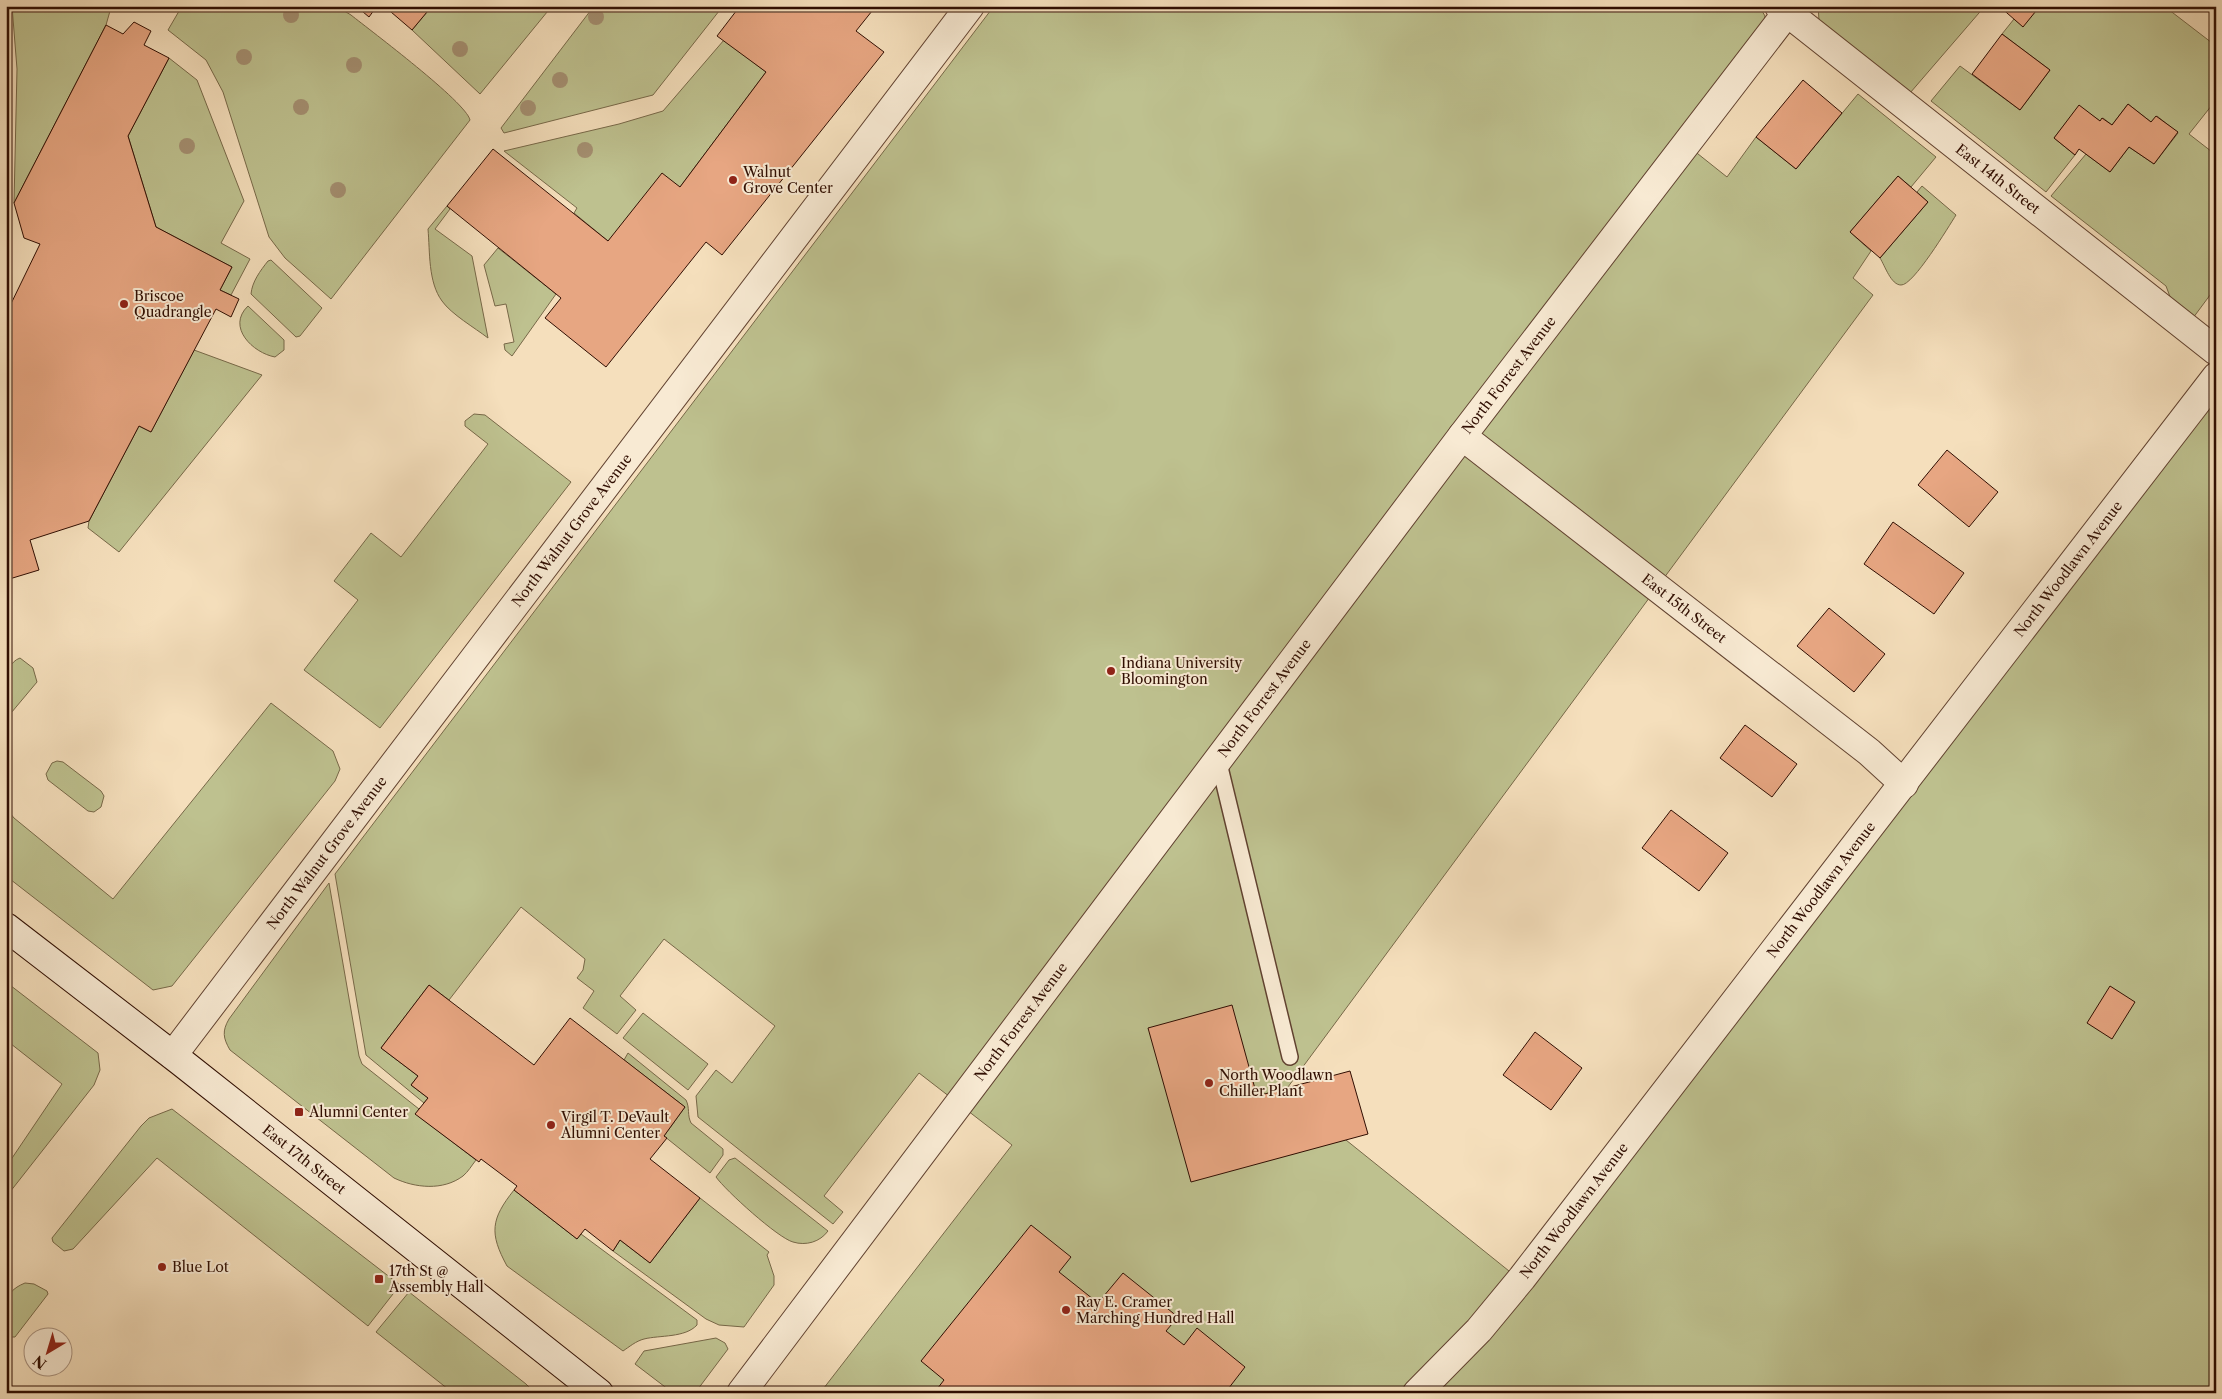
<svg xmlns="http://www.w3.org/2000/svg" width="2222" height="1399" viewBox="0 0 2222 1399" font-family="'Libre Caslon Text',serif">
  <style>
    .green { fill: #bec18f; stroke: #776848 }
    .building { fill: #e7a682; stroke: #300e02 }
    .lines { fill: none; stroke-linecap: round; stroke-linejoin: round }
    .service-casing { stroke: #614230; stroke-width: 18 }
    .minor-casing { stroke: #614230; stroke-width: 30 }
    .tertiary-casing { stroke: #614230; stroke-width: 30 }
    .secondary-casing { stroke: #300e02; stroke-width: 30 }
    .service { stroke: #f8ead3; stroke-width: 15 }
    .minor { stroke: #f8ead3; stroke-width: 28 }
    .tertiary { stroke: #f8ead3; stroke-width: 28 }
    .secondary { stroke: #f8ead3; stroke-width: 28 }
    .tree { fill: #a48f71 }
    .poi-dot { fill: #8f2418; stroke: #f8ead3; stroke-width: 2 }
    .labels { text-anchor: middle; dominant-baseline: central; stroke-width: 4; stroke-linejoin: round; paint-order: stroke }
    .poi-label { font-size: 14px; fill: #300e02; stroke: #f8ead3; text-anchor: start }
    .street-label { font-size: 14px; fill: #300e02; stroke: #f8ead3 }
  </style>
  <rect width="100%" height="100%" fill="#f5dfbc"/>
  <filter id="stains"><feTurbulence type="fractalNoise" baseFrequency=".004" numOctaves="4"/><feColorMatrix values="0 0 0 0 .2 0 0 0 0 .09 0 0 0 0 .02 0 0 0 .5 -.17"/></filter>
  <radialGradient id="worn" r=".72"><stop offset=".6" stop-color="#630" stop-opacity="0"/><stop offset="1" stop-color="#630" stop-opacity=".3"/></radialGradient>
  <!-- green -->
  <g class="green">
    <polygon points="12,6 102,6 110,11 106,25 14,203 17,69"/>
    <path d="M 182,6 L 336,6 L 351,15 C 371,31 466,102 470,120 L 331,299 L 285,258 L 269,237 L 223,92 L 206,60 L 168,30 Z"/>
    <polygon points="432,6 552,6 480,94 412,30"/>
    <polygon points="594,6 723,6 653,95 504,133 501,128"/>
    <polygon points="994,6 1766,6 1762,11 1765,16 1763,25 1678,138 1727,177 1756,137 1796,169 1858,94 1936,157 1911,187 1898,176 1850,232 1871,251 1853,278 1873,295 1285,1091 1514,1275 2216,363 2216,1393 820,1393 1012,1145 919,1073 824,1196 843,1212 833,1224 698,1117 696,1096 716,1070 732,1083 775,1026 664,939 620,996 636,1010 617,1034 583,1008 594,991 577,978 583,970 585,959 521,907 449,1000 429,985 381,1048 418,1076 411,1085 428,1098 424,1103 366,1055 335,874"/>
    <polygon points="1818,6 1985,6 1910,93 1819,20"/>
    <polygon points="2040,6 2164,6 2216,46 2216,100 2189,134 2216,155 2216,287 2193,318 2175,310 2166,286 2051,196 2086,154 2110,172 2129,147 2154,164 2178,133 2157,116 2151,122 2128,104 2112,125 2103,118 2100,121 2079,106 2054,138 2075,155 2046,192 1931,101 1960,66 2020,110 2050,70 2002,34 2014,19 2023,26"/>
    <polygon points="724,40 766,72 680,187 608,241 574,213 577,208 504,151 619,124 663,111"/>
    <polygon points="169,58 197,80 244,201 221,243 250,259 231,295 220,290 232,267 156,227 128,136"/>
    <path d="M 1922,186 L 1956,215 C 1949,226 1913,286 1901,285 C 1891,285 1885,266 1880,258 L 1928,202 L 1917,192 Z"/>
    <path d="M 447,206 L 450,209 L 435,229 L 472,256 L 488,338 C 475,328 451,314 442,301 C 428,282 430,252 428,229 Z"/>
    <polygon points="498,248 556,294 512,356 505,350 504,344 514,342 506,304 495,306 484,265"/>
    <path d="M 271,260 L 322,308 L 300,336 L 296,337 L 251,294 C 252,282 260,271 268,261 Z"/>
    <path d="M 248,306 L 284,340 L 284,350 L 275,357 C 253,353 226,327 248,306 Z"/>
    <polygon points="194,350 262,375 119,552 88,528 89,521 139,426 151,432"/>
    <polygon points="474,414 485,415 571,482 380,728 304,670 358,600 334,581 371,533 401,557 488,444 465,426 465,421"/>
    <path d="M 20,658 L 33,668 L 37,682 L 6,719 C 6,702 0,665 20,658 Z"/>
    <polygon points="271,703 333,751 340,769 335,781 172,986 153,990 6,876 6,808 14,818 113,899"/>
    <polygon points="57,761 63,762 101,791 104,796 101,807 94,812 88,811 48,780 46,774 52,763"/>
    <path d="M 329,883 L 359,1056 L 362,1064 L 419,1109 L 416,1114 L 476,1160 C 472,1165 468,1172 463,1176 C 443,1191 415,1188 394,1178 L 230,1050 C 223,1038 222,1031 229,1019 Z"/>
    <polygon points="6,982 98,1053 100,1070 94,1085 6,1197 6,1167 62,1084 6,1040"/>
    <polygon points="643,1013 708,1064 688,1090 623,1038"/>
    <path d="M 628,1053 L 686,1100 C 690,1108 687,1115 691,1123 L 723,1149 L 723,1155 L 710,1173 L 664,1136 L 685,1107 L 624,1060 Z"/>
    <polygon points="172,1109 400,1285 368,1326 157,1158 73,1249 64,1251 53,1242 52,1238 141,1126 149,1118"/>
    <path d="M 735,1158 L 828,1231 C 820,1242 806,1246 793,1242 C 778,1238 726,1191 716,1177 L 729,1160 Z"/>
    <path d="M 514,1190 L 577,1239 L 581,1234 L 697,1320 L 697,1325 C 685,1338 660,1335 644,1339 C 636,1341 629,1347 623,1351 L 507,1266 C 489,1233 491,1219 514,1190 Z"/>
    <polygon points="700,1198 769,1252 767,1255 774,1276 774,1285 744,1327 719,1325 706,1319 613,1251 620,1240 650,1263"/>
    <path d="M 25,1283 L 34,1284 L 47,1291 L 48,1294 L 15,1337 L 11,1337 L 6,1333 C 6,1310 0,1293 25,1283 Z"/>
    <polygon points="409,1292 526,1384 535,1393 453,1393 376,1332"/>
    <polygon points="716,1338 725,1343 728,1349 695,1393 673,1393 635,1364 644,1351"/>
  </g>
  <!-- building -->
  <g class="building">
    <polygon points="356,6 377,6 369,17"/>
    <polygon points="384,6 432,6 412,30"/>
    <polygon points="740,6 876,6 856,31 884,52 722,255 706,242 606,367 545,318 561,298 447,206 493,149 608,241 662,173 680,187 766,72 717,36"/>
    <polygon points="1999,6 2040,6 2023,27"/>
    <polygon points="134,22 151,31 144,45 169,58 128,136 156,227 232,267 220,290 239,299 231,317 216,309 151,432 139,426 89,521 30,540 39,570 6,580 6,314 40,244 24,238 14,203 106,25 123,34"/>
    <polygon points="2002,34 2050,70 2020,110 1972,74"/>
    <polygon points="1803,80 1842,113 1796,169 1756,137"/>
    <polygon points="2128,104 2151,122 2156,116 2178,132 2154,164 2129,147 2110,172 2079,149 2075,155 2054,138 2079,105 2100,121 2102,118 2112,125"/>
    <polygon points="1898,176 1928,202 1880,258 1850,232"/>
    <polygon points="1947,450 1998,492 1969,527 1918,485"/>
    <polygon points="1893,522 1964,573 1934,614 1864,564"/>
    <polygon points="1829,608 1885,654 1854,692 1797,646"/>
    <polygon points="1745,725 1797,764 1772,797 1720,758"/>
    <polygon points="1671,810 1728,853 1699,891 1642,848"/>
    <polygon points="429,985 534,1065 570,1018 685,1107 664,1136 667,1138 650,1159 700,1198 650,1263 620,1240 613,1251 585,1229 577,1239 514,1190 517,1186 481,1159 479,1162 415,1114 428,1098 411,1085 418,1076 381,1048"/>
    <polygon points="2110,986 2135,1002 2112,1039 2087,1023"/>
    <polygon points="1232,1005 1257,1096 1350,1071 1368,1134 1191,1182 1148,1028"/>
    <polygon points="1535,1032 1582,1068 1551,1110 1503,1075"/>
    <polygon points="1031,1225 1071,1257 1059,1272 1098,1303 1123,1273 1178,1317 1166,1331 1184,1345 1197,1328 1245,1367 1225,1393 934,1393 944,1380 921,1361"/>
  </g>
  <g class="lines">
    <!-- service casing -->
    <g class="service-casing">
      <polyline id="service" points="1218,759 1290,1057"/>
    </g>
    <!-- minor casing -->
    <g class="minor-casing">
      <g id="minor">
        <path id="s1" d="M 1779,6 L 2216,351"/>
        <path id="s2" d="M 1462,436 L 1869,752 L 1904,784"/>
        <path id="s3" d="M 173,1055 L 970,6"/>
        <path id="s4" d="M 741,1393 L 1462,436 L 1792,6"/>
      </g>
    </g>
    <!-- tertiary casing -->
    <g class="tertiary-casing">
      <g id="tertiary">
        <path id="s5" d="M 1417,1393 L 1479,1330 L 1522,1278 L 2216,377"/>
      </g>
    </g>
    <!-- secondary casing -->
    <g class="secondary-casing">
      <g id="secondary">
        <path id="s6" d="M 6,927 L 180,1061 L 599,1393"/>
      </g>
    </g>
    <!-- service -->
    <use href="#service" class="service"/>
    <!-- minor -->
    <use href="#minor" class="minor"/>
    <!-- tertiary -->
    <use href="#tertiary" class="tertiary"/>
    <!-- secondary -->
    <use href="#secondary" class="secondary"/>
  </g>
  <!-- trees -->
  <g class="tree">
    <circle cx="291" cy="15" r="8"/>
    <circle cx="596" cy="17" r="8"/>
    <circle cx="460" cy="49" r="8"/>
    <circle cx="244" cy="57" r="8"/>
    <circle cx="354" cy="65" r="8"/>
    <circle cx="560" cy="80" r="8"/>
    <circle cx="301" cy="107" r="8"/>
    <circle cx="528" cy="108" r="8"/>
    <circle cx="187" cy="146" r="8"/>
    <circle cx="585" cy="150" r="8"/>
    <circle cx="338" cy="190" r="8"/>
  </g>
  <!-- markers -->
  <g class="poi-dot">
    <circle cx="733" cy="180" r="5"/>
    <circle cx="124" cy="304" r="5"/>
    <circle cx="1111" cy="671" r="5"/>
    <circle cx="1209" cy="1083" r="5"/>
    <rect x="294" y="1107" width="10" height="10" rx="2.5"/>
    <circle cx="551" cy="1125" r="5"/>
    <circle cx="162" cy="1267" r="5"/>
    <rect x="374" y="1274" width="10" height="10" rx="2.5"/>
    <circle cx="1066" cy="1310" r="5"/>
  </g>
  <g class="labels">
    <!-- poi labels -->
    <g class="poi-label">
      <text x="743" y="172">Walnut<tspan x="743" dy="16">Grove Center</tspan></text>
      <text x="134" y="296">Briscoe<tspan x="134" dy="16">Quadrangle</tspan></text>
      <text x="1121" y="663">Indiana University<tspan x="1121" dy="16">Bloomington</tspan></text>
      <text x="1219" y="1075">North Woodlawn<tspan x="1219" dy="16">Chiller Plant</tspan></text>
      <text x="309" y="1112">Alumni Center</text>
      <text x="561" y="1117">Virgil T. DeVault<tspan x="561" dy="16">Alumni Center</tspan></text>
      <text x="172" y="1267">Blue Lot</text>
      <text x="389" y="1271">17th St @<tspan x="389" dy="16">Assembly Hall</tspan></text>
      <text x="1076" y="1302">Ray E. Cramer<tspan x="1076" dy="16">Marching Hundred Hall</tspan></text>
    </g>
    <!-- street labels -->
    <g class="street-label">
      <text stroke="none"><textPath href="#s1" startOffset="279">East 14th Street</textPath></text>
      <text stroke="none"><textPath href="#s4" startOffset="1275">North Forrest Avenue</textPath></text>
      <text stroke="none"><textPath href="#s3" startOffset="659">North Walnut Grove Avenue</textPath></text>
      <text stroke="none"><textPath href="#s5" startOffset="1051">North Woodlawn Avenue</textPath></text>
      <text stroke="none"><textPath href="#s2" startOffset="281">East 15th Street</textPath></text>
      <text stroke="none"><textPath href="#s4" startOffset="870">North Forrest Avenue</textPath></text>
      <text stroke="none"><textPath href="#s3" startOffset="254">North Walnut Grove Avenue</textPath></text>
      <text stroke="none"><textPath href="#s5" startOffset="646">North Woodlawn Avenue</textPath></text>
      <text stroke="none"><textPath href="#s4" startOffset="465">North Forrest Avenue</textPath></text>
      <text stroke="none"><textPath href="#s6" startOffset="378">East 17th Street</textPath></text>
      <text stroke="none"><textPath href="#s5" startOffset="241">North Woodlawn Avenue</textPath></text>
    </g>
  </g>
  <!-- margin -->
  <rect width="2222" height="1399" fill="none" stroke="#f5dfbc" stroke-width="25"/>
  <rect x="8" y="8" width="2207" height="1384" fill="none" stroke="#300e02" stroke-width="2.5"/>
  <rect x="12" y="12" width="2197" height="1374" fill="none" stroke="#300e02"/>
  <!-- north arrow -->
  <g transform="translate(48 1352) rotate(218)"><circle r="24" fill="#f8ead3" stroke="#a8927f"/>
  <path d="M0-4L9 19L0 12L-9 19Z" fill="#8f2418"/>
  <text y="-8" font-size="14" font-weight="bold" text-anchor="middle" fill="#300e02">N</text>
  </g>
  <rect width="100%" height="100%" filter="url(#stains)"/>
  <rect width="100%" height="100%" fill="url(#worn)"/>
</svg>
